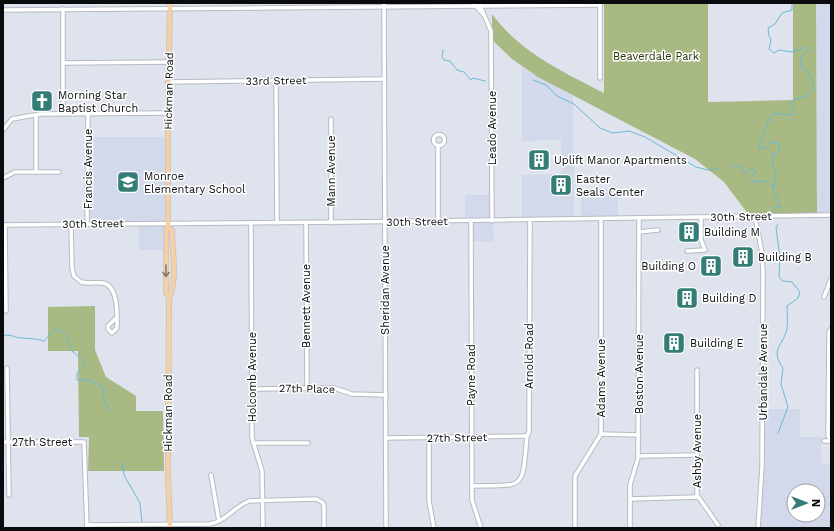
<svg xmlns="http://www.w3.org/2000/svg" width="834" height="531" viewBox="0 0 834 531" font-family="'Work Sans',sans-serif">
  <style>
    .built { fill: #d2d9ea; fill-rule: evenodd }
    .green { fill: #a9b984 }
    .lines { fill: none; stroke-linecap: round; stroke-linejoin: round }
    .stream { stroke: #68bad2; stroke-width: 1 }
    .minor-casing { stroke: #b6bac4; stroke-width: 5.5 }
    .major-casing { stroke: #c4c4c5; stroke-width: 6 }
    .minor { stroke: #fff; stroke-width: 3.5 }
    .major { stroke: #f3d0a6; stroke-width: 4.5 }
    .oneway { stroke: #8a7762 }
    .labels { text-anchor: middle; dominant-baseline: central; stroke-width: 3; stroke-linejoin: round; paint-order: stroke }
    .park-label { font-size: 11px; fill: #283303; stroke: #fff }
    .street-label { font-size: 11px; fill: #0a0b0f; stroke: #fff }
    .poi-label { font-size: 11px; fill: #0a0b0f; stroke: #fff; text-anchor: start }
  </style>
  <rect width="100%" height="100%" fill="#dfe3ed"/>
  <!-- built -->
  <g class="built">
    <polygon points="816,3 831,3 831,212 817,213"/>
    <polygon points="522,67 573,96 574,217 581,217 581,189 618,189 618,219 522,220 522,175 561,174 561,140 522,141"/>
    <polygon points="88,137 168,137 168,250 139,250 139,224 88,224"/>
    <polygon points="465,195 492,195 494,242 471,241 471,221 465,221"/>
    <path d="M 763,409 L 800,409 L 800,437 L 821,437 L 821,463 L 831,464 L 831,528 L 758,528 ZM 794,491 L 818,491 L 818,515 L 794,515 Z"/>
  </g>
  <!-- green -->
  <g class="green">
    <path d="M 604,3 L 708,3 L 708,102 L 793,100 L 793,3 L 816,3 L 817,213 L 748,214 L 724,182 L 695,159 L 538,77 L 512,59 L 492,40 L 492,14 C 521,53 562,71 604,93 Z"/>
    <polygon points="95,306 95,350 106,377 136,396 136,411 163,411 164,471 88,471 89,437 79,437 78,351 48,351 48,307"/>
  </g>
  <g class="lines">
    <!-- stream -->
    <g class="stream">
      <polyline points="443,50 442,57 444,60 450,61 457,70 464,72 471,80 473,78 485,81"/>
      <polyline points="533,80 546,85 557,96 574,104 600,128 613,133 629,131 645,137 696,167 708,170 718,168"/>
      <polyline points="732,166 739,165 742,171 746,173 748,170 754,169 757,172 752,176 752,182 764,181 774,186"/>
      <path d="M 774,211 L 773,208 L 781,207 L 773,189 C 780,175 770,166 773,154 L 778,152 L 780,144 L 771,142 L 765,148 L 760,149 L 759,147 L 771,115 C 779,111 786,117 794,114 L 794,111 L 790,104 C 796,94 824,100 809,73 L 802,69 C 799,60 800,57 807,51 L 806,47 L 792,52 L 779,50 L 774,53 L 769,49 L 771,40 L 769,36 L 768,28 L 775,24 L 782,13 L 792,10 L 792,3"/>
      <path d="M 778,224 L 776,228 L 780,257 L 779,277 L 783,281 L 792,282 L 800,292 L 798,298 L 787,306 C 787,313 788,320 787,328 C 784,346 769,348 783,368 L 781,384 L 788,407 L 778,433"/>
      <path d="M 3,336 C 10,333 15,338 21,338 C 31,339 34,338 44,341 L 55,329 C 71,333 65,341 72,351 C 76,355 81,358 85,362 L 77,373 L 77,380 L 90,380 L 103,387 L 103,398 L 110,411"/>
      <polyline points="122,461 124,475 140,503 142,522"/>
    </g>
    <!-- minor casing -->
    <g class="minor-casing">
      <g id="minor">
        <polyline points="384,3 386,528"/>
        <polyline points="473,3 484,15"/>
        <polyline points="479,3 491,31 492,221"/>
        <polyline points="600,3 600,78"/>
        <polyline points="63,9 63,114"/>
        <polyline points="3,10 600,5"/>
        <polyline points="63,63 169,62"/>
        <polyline points="276,81 277,223"/>
        <polyline points="168,82 384,79"/>
        <polyline points="36,115 36,172"/>
        <polyline points="331,119 331,223"/>
        <polyline points="3,130 12,119 40,114 168,113"/>
        <circle cx="439" cy="140" r="5.5"/>
        <polyline points="438,146 438,221"/>
        <polyline points="3,178 15,172 59,172"/>
        <polyline points="755,217 762,253 763,273 762,467 758,528"/>
        <polyline points="471,221 472,500 481,528"/>
        <polyline points="251,223 252,438 262,471 263,528"/>
        <polyline points="306,223 307,388"/>
        <path d="M 71,224 L 72,268 L 74,276 L 81,282 C 88,284 96,282 103,283 C 119,286 117,316 117,328 L 112,333 L 108,329 L 108,326 L 116,318"/>
        <polyline points="87,224 88,113"/>
        <polyline points="3,225 348,222 831,215"/>
        <polyline points="5,225 6,311"/>
        <polyline points="639,232 658,230"/>
        <polyline points="687,251 705,250 701,240 701,218"/>
        <polyline points="824,297 831,279"/>
        <polyline points="831,329 829,332 828,436 831,440"/>
        <polyline points="7,368 9,495"/>
        <polyline points="697,370 697,495 718,525"/>
        <polyline points="252,389 334,388 352,394 386,395"/>
        <polyline points="601,434 639,435"/>
        <polyline points="386,438 527,436"/>
        <polyline points="429,438 429,501 434,528"/>
        <polyline points="824,441 831,441"/>
        <polyline points="3,442 84,442 87,528"/>
        <polyline points="253,443 308,443"/>
        <polyline points="638,456 697,455"/>
        <polyline points="211,475 219,521"/>
        <path d="M 472,486 C 526,485 522,491 527,436 L 529,432 L 530,220"/>
        <polyline points="630,499 698,497"/>
        <path d="M 87,525 L 210,524 C 226,521 234,507 249,501 L 316,499 L 322,502 L 324,505 L 324,528"/>
        <polyline points="575,528 575,476 601,434 601,220"/>
        <polyline points="630,528 630,485 638,458 639,219"/>
      </g>
    </g>
    <!-- major casing -->
    <g class="major-casing">
      <g id="major">
        <polyline points="170,3 168,103 168,227 166,230 166,292 169,298 168,476 170,528"/>
        <path d="M 168,227 L 172,230 C 172,251 178,279 169,298"/>
      </g>
    </g>
    <!-- minor -->
    <use href="#minor" class="minor"/>
    <!-- major -->
    <use href="#major" class="major"/>
  </g>
  <!-- one-way arrows -->
  <defs><path id="oneway-shaft" d="M-6 0H5M1.5-3L5.5 0L1.5 3" fill="none" stroke-width="1.6" stroke-linecap="round" stroke-linejoin="round"/></defs>
  <use class="oneway" href="#oneway-shaft" transform="translate(166 271) rotate(90)"/>
  <!-- icons -->
  <defs>
    <g id="church-square" transform="scale(1.15)"><rect x="-9" y="-9" width="18" height="18" rx="4" fill="#347c76" stroke="#fff"/><path d="M-1.2-6h2.4v3.5h3.3v2.4h-3.3V6h-2.4V-.1h-3.3v-2.4h3.3Z" fill="#fff"/></g>
    <g id="building-square" transform="scale(1.15)"><rect x="-9" y="-9" width="18" height="18" rx="4" fill="#347c76" stroke="#fff"/><path d="M-4-6H4V6H1V3H-1V6H-4ZM-2.5-4.3h1.7v1.8h-1.7ZM.8-4.3h1.7v1.8H.8ZM-2.5-1h1.7V.8h-1.7ZM.8-1h1.7V.8H.8Z" fill="#fff"/></g>
    <g id="school-square" transform="scale(1.15)"><rect x="-9" y="-9" width="18" height="18" rx="4" fill="#347c76" stroke="#fff"/><path d="M0-5L7-2L0 1L-7-2ZM-4 1L0 2.5L4 1V4Q0 6-4 4Z" fill="#fff"/></g>
  </defs>
  <g fill-rule="evenodd">
    <use href="#church-square" x="42" y="101"/>
    <use href="#building-square" x="539" y="160"/>
    <use href="#school-square" x="128" y="182"/>
    <use href="#building-square" x="561" y="185"/>
    <use href="#building-square" x="689" y="232"/>
    <use href="#building-square" x="743" y="257"/>
    <use href="#building-square" x="711" y="266"/>
    <use href="#building-square" x="687" y="298"/>
    <use href="#building-square" x="674" y="343"/>
  </g>
  <g class="labels">
    <!-- park labels -->
    <g class="park-label">
      <text x="656" y="56">Beaverdale Park</text>
    </g>
    <!-- street labels -->
    <g class="street-label">
      <text transform="translate(276 81) rotate(-1)">33rd Street</text>
      <text transform="translate(169 91) rotate(-89)">Hickman Road</text>
      <text transform="translate(492 128) rotate(-90)">Leado Avenue</text>
      <text transform="translate(88 169) rotate(-90)">Francis Avenue</text>
      <text transform="translate(331 171) rotate(-90)">Mann Avenue</text>
      <text transform="translate(741 217) rotate(-1)">30th Street</text>
      <text transform="translate(417 222) rotate(-1)">30th Street</text>
      <text transform="translate(93 224) rotate(-1)">30th Street</text>
      <text transform="translate(385 290) rotate(-90)">Sheridan Avenue</text>
      <text transform="translate(306 306) rotate(-90)">Bennett Avenue</text>
      <text transform="translate(529 356) rotate(-90)">Arnold Road</text>
      <text transform="translate(763 372) rotate(-90)">Urbandale Avenue</text>
      <text transform="translate(639 374) rotate(-90)">Boston Avenue</text>
      <text transform="translate(471 375) rotate(-90)">Payne Road</text>
      <text transform="translate(252 377) rotate(-90)">Holcomb Avenue</text>
      <text transform="translate(601 378) rotate(-90)">Adams Avenue</text>
      <text transform="translate(307 389) rotate(1)">27th Place</text>
      <text transform="translate(168 413) rotate(-90)">Hickman Road</text>
      <text transform="translate(457 438) rotate(-1)">27th Street</text>
      <text x="42" y="442">27th Street</text>
      <text transform="translate(697 451) rotate(-90)">Ashby Avenue</text>
    </g>
    <!-- poi labels -->
    <g class="poi-label">
      <text x="58" y="95">Morning Star<tspan x="58" dy="13">Baptist Church</tspan></text>
      <text x="554" y="160">Uplift Manor Apartments</text>
      <text x="144" y="176">Monroe<tspan x="144" dy="13">Elementary School</tspan></text>
      <text x="576" y="179">Easter<tspan x="576" dy="13">Seals Center</tspan></text>
      <text x="704" y="232">Building M</text>
      <text x="758" y="257">Building B</text>
      <text x="696" y="266" text-anchor="end">Building O</text>
      <text x="702" y="298">Building D</text>
      <text x="690" y="343">Building E</text>
    </g>
  </g>
  <!-- border -->
  <rect width="834" height="531" fill="none" stroke="#0a0b0f" stroke-width="8"/>
  <!-- north arrow -->
  <g transform="translate(806 503) rotate(90)"><circle r="19" fill="#ffffff" stroke="#9d9d9f"/>
  <path d="M0-3L7 15L0 10L-7 15Z" fill="#347c76"/>
  <text y="-6" font-size="11" font-weight="bold" text-anchor="middle" fill="#0a0b0f">N</text>
  </g>
</svg>
